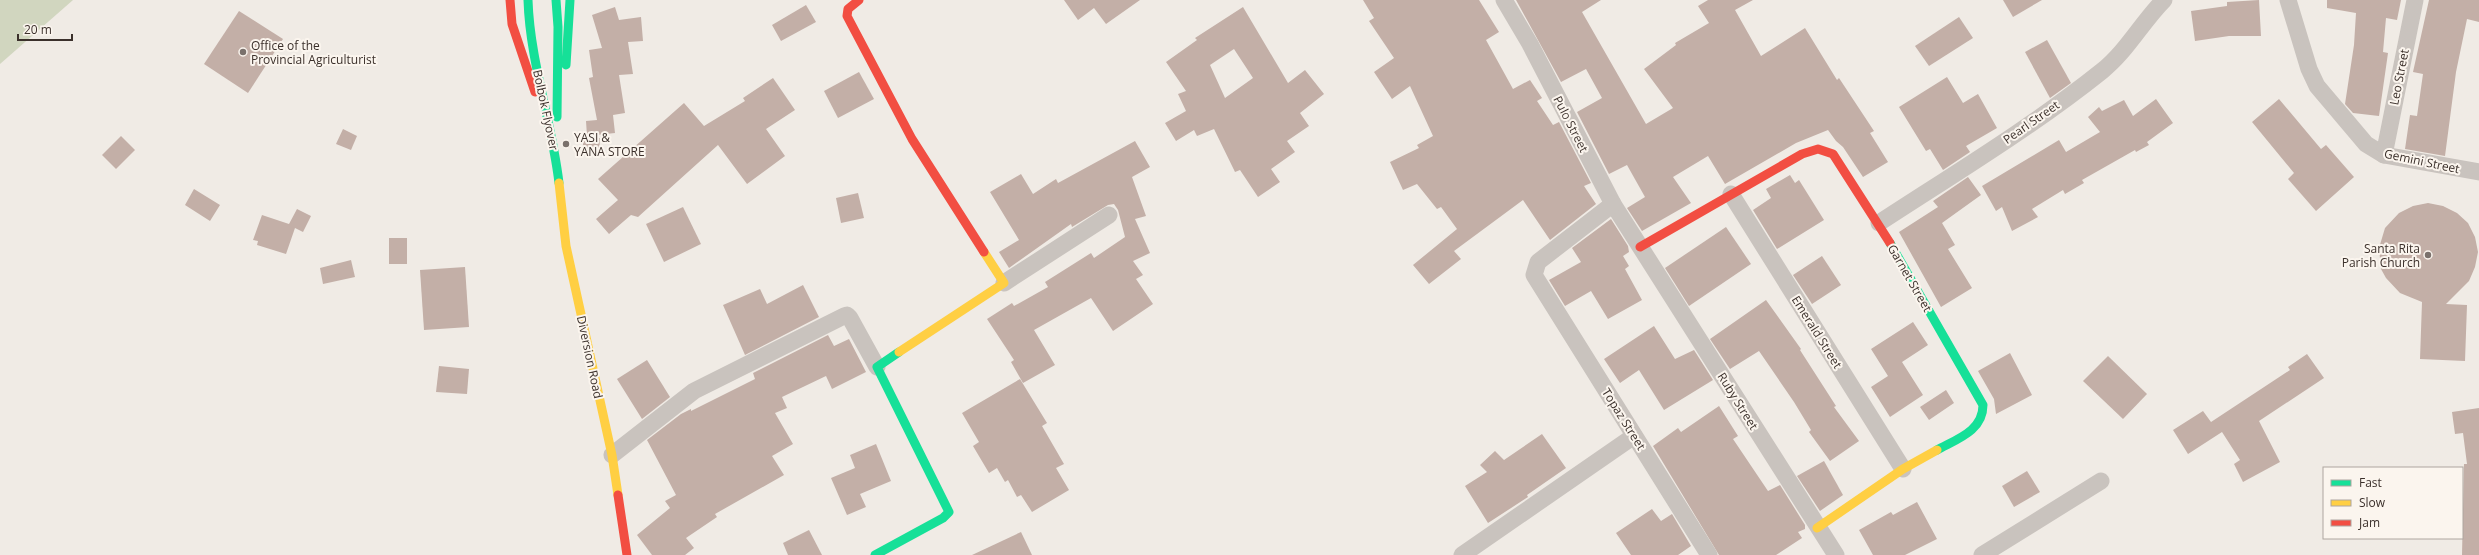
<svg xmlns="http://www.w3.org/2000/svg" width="2479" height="555" viewBox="0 0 2479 555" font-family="'Open Sans',sans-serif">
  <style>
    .green { fill: #d1d6bf }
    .building { fill: #c3afa7; fill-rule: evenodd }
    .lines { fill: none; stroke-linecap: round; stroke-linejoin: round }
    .street { stroke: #c9c3be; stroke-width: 17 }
    .fast { stroke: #16e098; stroke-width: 9 }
    .slow { stroke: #ffcf43; stroke-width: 9 }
    .jam { stroke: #f24e42; stroke-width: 9 }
    .poi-dot { fill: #7a716c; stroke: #fbf5ee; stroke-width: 1.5 }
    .labels { text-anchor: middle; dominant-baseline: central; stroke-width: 4; stroke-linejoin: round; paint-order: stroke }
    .poi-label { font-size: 12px; fill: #3b302b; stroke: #fbf5ee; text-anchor: start }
    .street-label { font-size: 12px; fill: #3b302b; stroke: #fbf5ee }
  </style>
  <rect width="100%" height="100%" fill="#f0ebe5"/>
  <!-- green -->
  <polygon class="green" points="0,0 73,0 0,64"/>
  <!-- building -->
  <g class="building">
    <polygon points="1064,0 1140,0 1106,24 1094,8 1078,20"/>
    <polygon points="1363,0 1479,0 1499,32 1486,40 1513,89 1530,80 1542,98 1537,101 1553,125 1559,122 1591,183 1584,186 1596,204 1550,240 1523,200 1454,251 1461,259 1429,284 1413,265 1457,229 1441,207 1437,209 1417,184 1403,190 1390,162 1419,148 1417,145 1433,136 1410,86 1392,99 1374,72 1394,58 1369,21 1374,18"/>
    <polygon points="1516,0 1601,0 1582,12 1646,124 1673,108 1644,69 1676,45 1675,43 1709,23 1698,6 1708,0 1753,0 1735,10 1761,56 1805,28 1837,80 1839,78 1874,131 1870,133 1888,162 1863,177 1843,147 1836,141 1828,130 1796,143 1725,184 1708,156 1673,177 1691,203 1642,231 1627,208 1645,197 1627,165 1609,174 1577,112 1602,98 1586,69 1561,82"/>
    <polygon points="2003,0 2042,0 2013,17"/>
    <polygon points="2259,0 2261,36 2229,36 2195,41 2191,11 2227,6 2227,2"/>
    <polygon points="2327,0 2401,0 2397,20 2386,18 2383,52 2388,53 2379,116 2353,113 2345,104 2354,45 2356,13 2327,8"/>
    <polygon points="2429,0 2479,0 2479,22 2467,19 2456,72 2445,156 2405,149 2410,115 2417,116 2423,74 2413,72"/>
    <polygon points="806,5 816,22 781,41 772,25"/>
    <polygon points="615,7 619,20 641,17 643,41 628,42 633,74 619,75 625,113 613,115 615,133 587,136 586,121 597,120 589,78 593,77 589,50 602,48 592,15"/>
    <path d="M 1243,7 L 1288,83 L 1305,70 L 1324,94 L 1300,113 L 1309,126 L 1287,141 L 1295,152 L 1271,169 L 1280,182 L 1258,197 L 1240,170 L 1235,172 L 1214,129 L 1197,136 L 1194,130 L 1176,141 L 1165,123 L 1186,111 L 1178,94 L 1186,91 L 1166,62 L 1197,40 L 1195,38 ZM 1234,49 L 1253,78 L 1225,98 L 1210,65 Z"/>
    <polygon points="239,11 283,39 248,93 204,64"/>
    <polygon points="1959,17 1973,38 1929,66 1915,46"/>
    <polygon points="2047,40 2071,83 2050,98 2025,52"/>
    <polygon points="859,72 874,99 838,118 824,91"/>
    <polygon points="1947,77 1963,103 1978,94 1997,128 1966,146 1970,152 1943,170 1930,149 1926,151 1899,107"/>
    <polygon points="773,78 795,110 766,129 785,156 747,184 718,145 638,217 631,215 609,234 596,219 618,200 598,179 684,103 704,126 745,101 743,98"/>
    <polygon points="2156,99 2173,123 2147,142 2149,145 2136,152 2135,150 2082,180 2084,183 2065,194 2063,190 2032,209 2038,217 2012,231 2002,207 1996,211 1982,186 2059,140 2066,152 2100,132 2088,117 2099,107 2102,111 2124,100 2133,116"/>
    <polygon points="2279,99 2321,149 2326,145 2354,177 2316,211 2288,179 2294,173 2252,122"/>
    <polygon points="343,129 357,136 351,150 336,144"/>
    <polygon points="121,136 135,150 116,169 102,155"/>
    <polygon points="583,138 600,138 599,154 583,154"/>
    <polygon points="1135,141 1150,167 1132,177 1146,216 1135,219 1150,253 1133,261 1143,275 1136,279 1153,304 1113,331 1091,298 1034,330 1055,365 1023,383 1011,362 1014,360 987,319 1012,303 1014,306 1048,287 1045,282 1091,253 1094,258 1125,237 1118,210 1114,204 1108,205 1072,227 1071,224 1009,268 999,252 1019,240 990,192 1021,174 1033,194 1056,179 1058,183"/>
    <polygon points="1790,175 1795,183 1799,180 1824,220 1777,249 1753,210 1771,198 1766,189"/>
    <polygon points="1968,177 1981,195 1942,223 1955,245 1948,249 1972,288 1941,307 1899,232 1938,207 1933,201"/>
    <polygon points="194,189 220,205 210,221 185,205"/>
    <polygon points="858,193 864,218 841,223 836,198"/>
    <polygon points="2428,203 2443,206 2457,213 2468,223 2475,237 2478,252 2475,267 2469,281 2446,304 2467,305 2465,361 2420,359 2422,302 2400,293 2386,278 2381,269 2379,248 2385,228 2399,213 2413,206"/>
    <polygon points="683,207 701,244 664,262 646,224"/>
    <polygon points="297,209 311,216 303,232 295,228 286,254 257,245 258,241 253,240 262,215 289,224"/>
    <polygon points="1611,219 1628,246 1629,252 1623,256 1629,266 1625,269 1642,300 1608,319 1591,291 1565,306 1549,280 1581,262 1572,248"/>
    <polygon points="1726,227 1751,264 1689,306 1665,268"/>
    <rect x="389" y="238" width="18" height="26"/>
    <polygon points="1822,256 1841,285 1812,304 1793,275"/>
    <polygon points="351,260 355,277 323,284 320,268"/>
    <polygon points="465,267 469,327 424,330 420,270"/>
    <polygon points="803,285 819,317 745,355 723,305 760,289 767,304"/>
    <polygon points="1766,300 1801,349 1800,350 1836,406 1834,407 1859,441 1830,461 1809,432 1811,430 1794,402 1759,351 1730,369 1710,339"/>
    <polygon points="1913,322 1928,345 1902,362 1923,395 1890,417 1871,387 1888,376 1871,349"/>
    <polygon points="1654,326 1675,359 1694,350 1713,380 1664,410 1639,370 1620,383 1604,359"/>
    <polygon points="828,335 834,346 849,339 866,372 832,389 826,376 782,397 787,408 775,413 793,444 772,456 784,475 715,514 717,517 686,538 694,548 685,555 652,555 637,535 670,508 665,501 676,495 647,440 681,414 691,409 691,411 755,379 753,373"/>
    <polygon points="2010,353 2032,395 1996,414 1994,399 1978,371"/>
    <polygon points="2307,354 2324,378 2259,421 2280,462 2243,482 2234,464 2240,460 2222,432 2188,454 2173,430 2203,411 2211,422 2290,370 2288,367"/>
    <polygon points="2108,356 2147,394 2123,419 2083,381"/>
    <polygon points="647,360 670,397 642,419 617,379"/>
    <polygon points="439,366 469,369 467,394 436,392"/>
    <polygon points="1020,379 1047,423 1042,426 1064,464 1056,468 1069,490 1032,512 1021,495 1017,497 1008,480 1005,482 997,468 989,473 973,446 979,442 962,413"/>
    <polygon points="1946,390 1954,403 1929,420 1920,407"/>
    <polygon points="1719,406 1738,436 1733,439 1768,491 1780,485 1805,525 1805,529 1798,532 1802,538 1776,555 1719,555 1653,446 1678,428 1681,432"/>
    <polygon points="2479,408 2479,555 2462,555 2464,464 2467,464 2463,433 2455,434 2452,412"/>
    <polygon points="1542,434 1566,468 1527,495 1528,497 1488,523 1465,486 1487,472 1480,465 1495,451 1504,460"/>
    <polygon points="876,444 891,481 860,494 866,507 847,515 831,478 855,468 850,455"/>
    <polygon points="1824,461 1843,495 1820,511 1797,476"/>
    <polygon points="2027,471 2040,492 2014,507 2002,486"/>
    <polygon points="1917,502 1937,539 1905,555 1873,555 1859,530 1891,512 1893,515"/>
    <polygon points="1652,509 1661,521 1672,514 1691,546 1678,555 1631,555 1616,533"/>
    <polygon points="809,530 822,555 788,555 783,543"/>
    <polygon points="1021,532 1032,555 972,555"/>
  </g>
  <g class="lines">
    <!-- street -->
    <g class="street">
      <polyline points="1504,0 1530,44 1613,204 1836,555"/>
      <polyline points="2288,0 2309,69 2317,86 2366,144 2384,155 2479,172"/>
      <polyline points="2384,155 2415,0"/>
      <polyline points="1731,194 1903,469"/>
      <polyline points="1613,204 1538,262 1534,275 1709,555"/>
      <path d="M 1879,223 C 1954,174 2032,127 2102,71 C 2127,51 2142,22 2164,0"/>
      <polyline points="1004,283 1109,215"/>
      <polyline points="612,455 694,391 844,316 847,315 850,318 877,367"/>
      <polyline points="1462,555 1634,436"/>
      <polyline points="1982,555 2101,481"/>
    </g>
    <!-- fast -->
    <g class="fast">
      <path d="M 528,0 C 530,62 552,122 559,183"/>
      <polyline points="556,0 558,27 557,117"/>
      <polyline points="566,65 570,0"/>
      <path d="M 1890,243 L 1983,405 C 1983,431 1957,439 1937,450"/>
      <polyline points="875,555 943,518 949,512 877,367 899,352"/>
    </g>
    <!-- slow -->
    <g class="slow">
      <polyline points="559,183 566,246 612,455 618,495"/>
      <polyline points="899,352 1004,283 984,252"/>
      <polyline points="1817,528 1903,469 1937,450"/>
    </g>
    <!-- jam -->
    <g class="jam">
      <polyline points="510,0 512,24 535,92"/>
      <polyline points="859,0 848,9 847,16 912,139 984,252"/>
      <polyline points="1640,247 1802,154 1818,149 1833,154 1890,243"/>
      <polyline points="618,495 627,555"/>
    </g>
  </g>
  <!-- markers -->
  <g class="poi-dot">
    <circle cx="243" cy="52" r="4"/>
    <circle cx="566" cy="144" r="4"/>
    <circle cx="2428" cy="255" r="4"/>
  </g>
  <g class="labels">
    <!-- poi labels -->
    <g class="poi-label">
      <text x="251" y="45">Office of the<tspan x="251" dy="14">Provincial Agriculturist</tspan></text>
      <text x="574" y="137">YASI &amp;<tspan x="574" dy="14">YANA STORE</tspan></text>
      <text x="2420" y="248" text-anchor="end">Santa Rita<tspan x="2420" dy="14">Parish Church</tspan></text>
    </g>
    <!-- street labels -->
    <g class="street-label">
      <text transform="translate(2399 77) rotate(-79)">Leo Street</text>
      <text transform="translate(546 110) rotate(78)">Bolbok Flyover</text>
      <text transform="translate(2031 122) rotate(-35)">Pearl Street</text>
      <text transform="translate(1571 124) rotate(63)">Pulo Street</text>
      <text transform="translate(2422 161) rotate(12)">Gemini Street</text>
      <text transform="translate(1910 278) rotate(60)">Garnet Street</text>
      <text transform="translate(1817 332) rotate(58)">Emerald Street</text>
      <text transform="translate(590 357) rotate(78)">Diversion Road</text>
      <text transform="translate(1738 401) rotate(58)">Ruby Street</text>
      <text transform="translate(1624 419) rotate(58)">Topaz Street</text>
    </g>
  </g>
  <!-- legend -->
  <rect x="2323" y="467" width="140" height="72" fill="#fbf5ee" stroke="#aea6a0"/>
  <rect x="2331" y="480" width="20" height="6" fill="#16e098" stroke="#aea6a0"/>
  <text x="2359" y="487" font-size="12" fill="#3b302b">Fast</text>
  <rect x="2331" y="500" width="20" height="6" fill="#ffcf43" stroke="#aea6a0"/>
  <text x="2359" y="507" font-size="12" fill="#3b302b">Slow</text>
  <rect x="2331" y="520" width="20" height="6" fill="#f24e42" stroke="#aea6a0"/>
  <text x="2359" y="527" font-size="12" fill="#3b302b">Jam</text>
  <!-- scale -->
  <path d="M18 34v6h54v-6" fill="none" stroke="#3b302b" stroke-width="2"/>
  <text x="24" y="34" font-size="12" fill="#3b302b" stroke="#fbf5ee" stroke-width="3" paint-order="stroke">20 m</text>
</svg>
